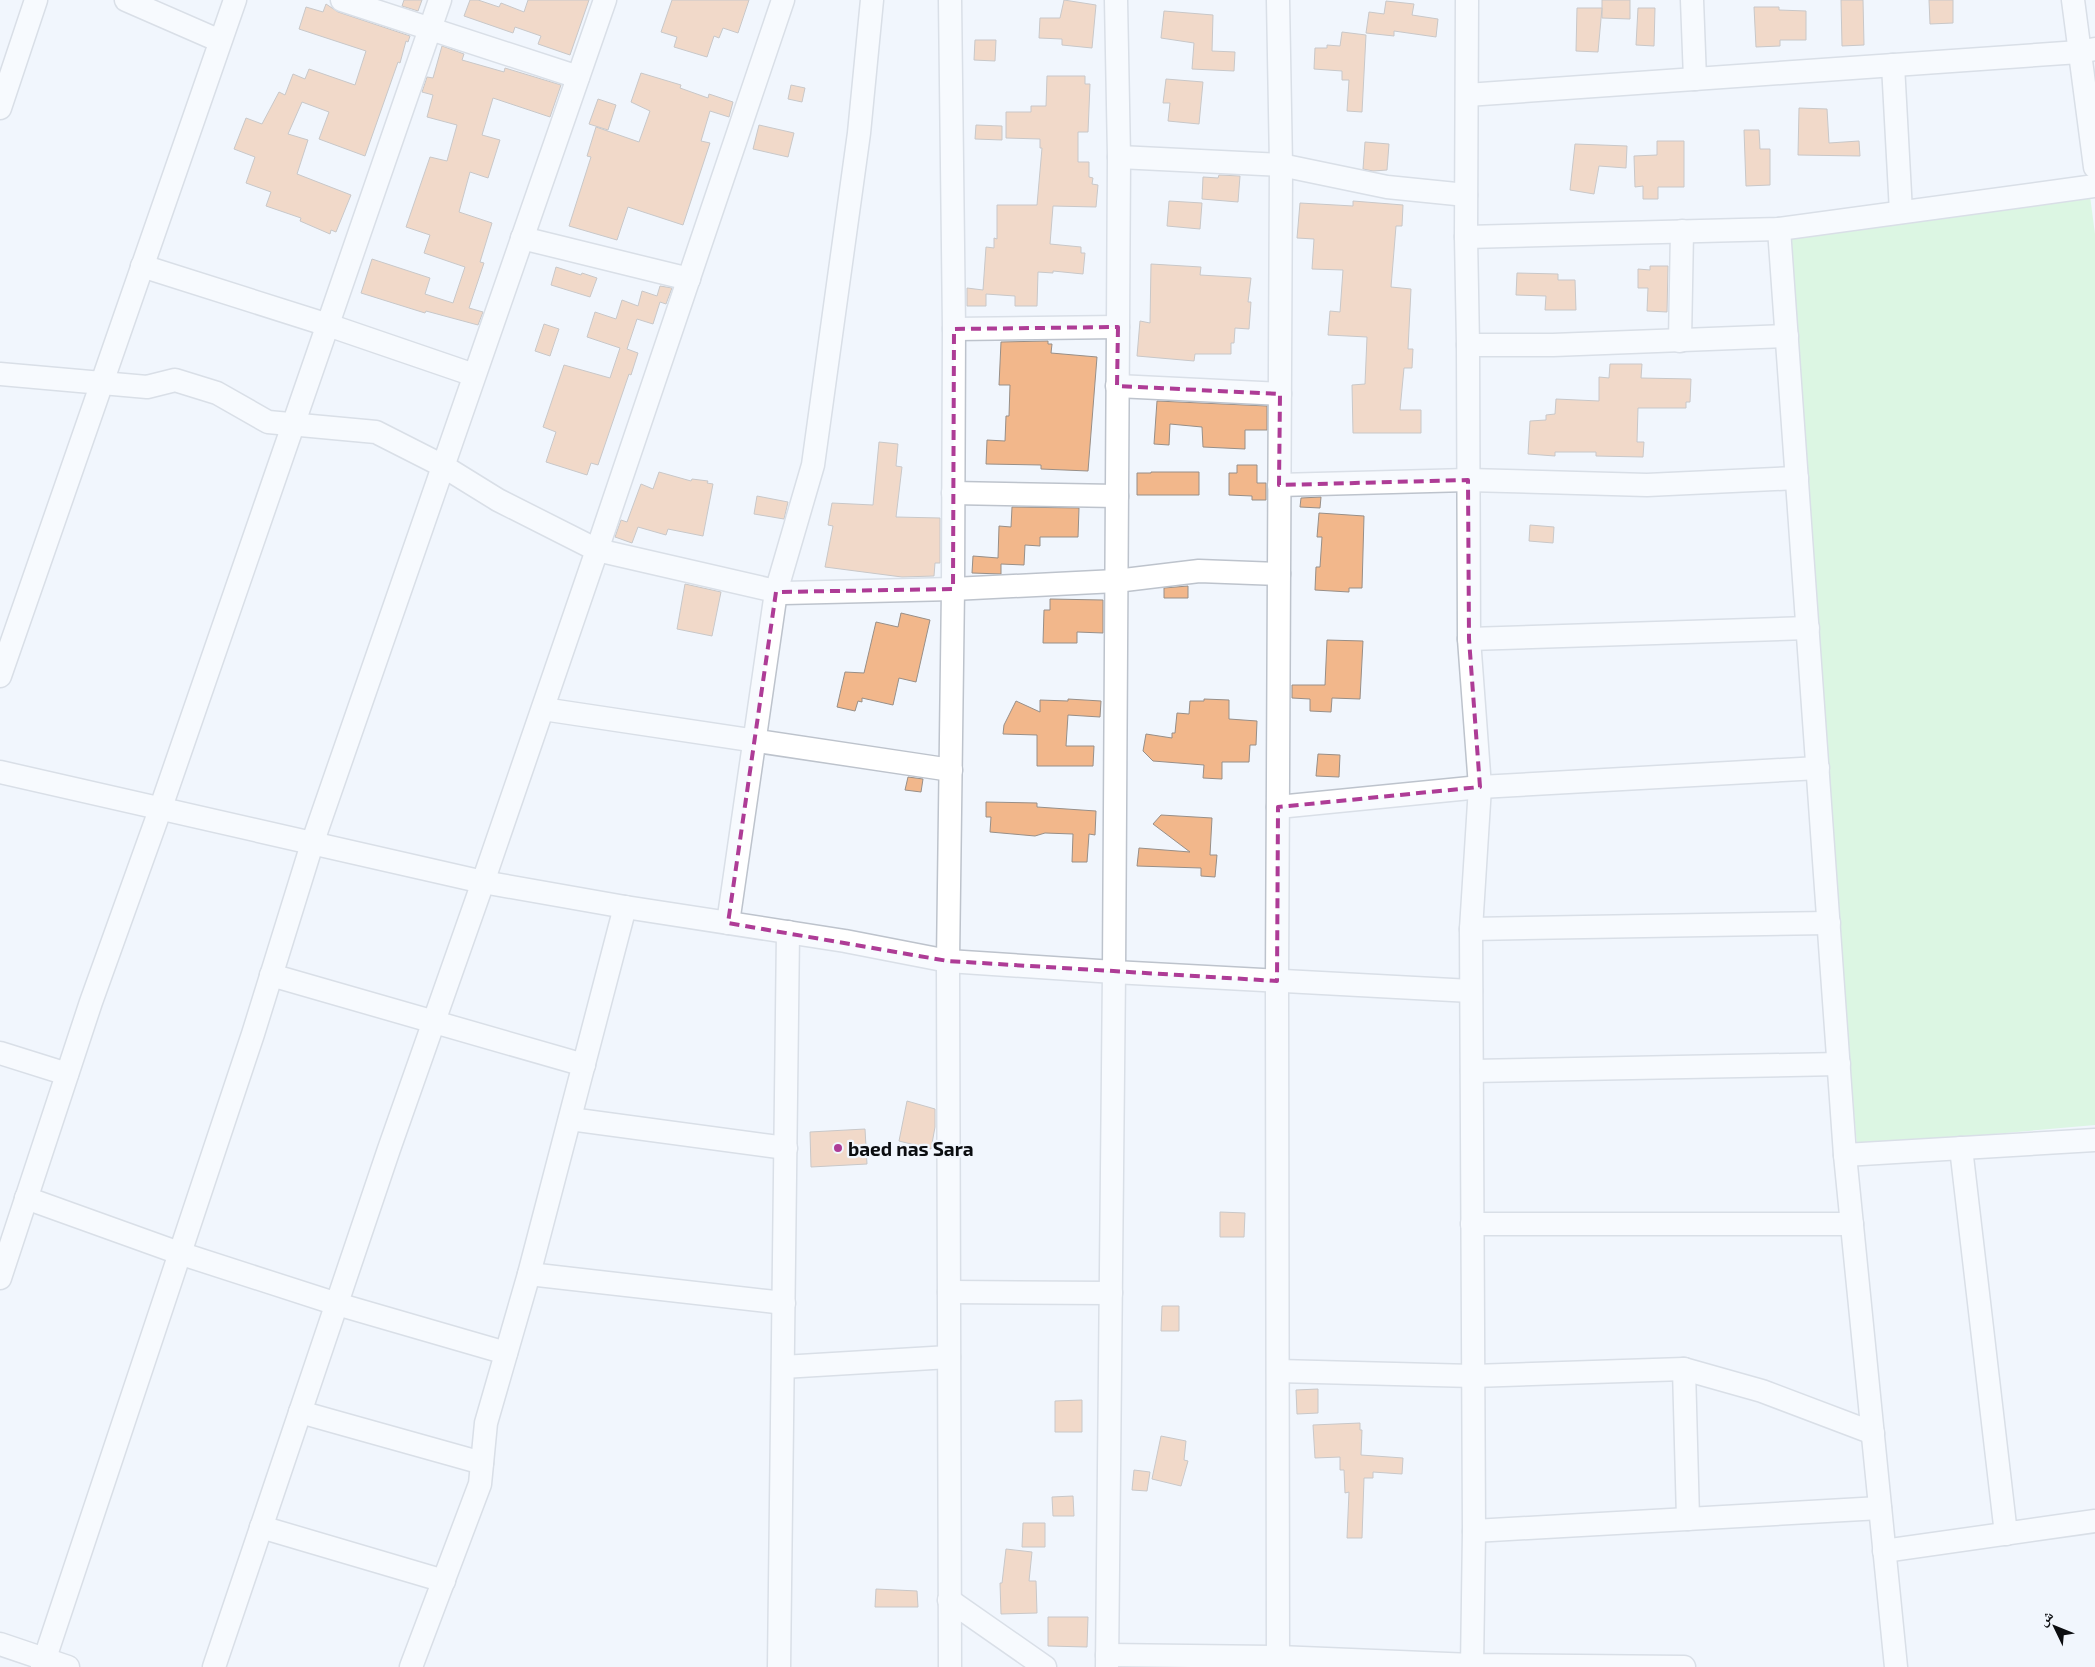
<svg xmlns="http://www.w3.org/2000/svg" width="2095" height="1667" viewBox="0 0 2095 1667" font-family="'Exo 2','Noto Naskh Arabic',sans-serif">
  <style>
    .green { fill: #c3f7c3 }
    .building { fill: #f2b78b; stroke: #988f88 }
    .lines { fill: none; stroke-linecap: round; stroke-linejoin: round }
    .minor-casing { stroke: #bdc3cc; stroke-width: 25 }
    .minor { stroke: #fff; stroke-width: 22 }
    .marked { fill: none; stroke: #ae3c96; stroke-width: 4; stroke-dasharray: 10 6; stroke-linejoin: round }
    .poi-dot { fill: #ae3c96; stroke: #f1f6fd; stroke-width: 2 }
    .labels { text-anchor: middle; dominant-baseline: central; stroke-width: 4.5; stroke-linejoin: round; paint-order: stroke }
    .poi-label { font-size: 19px; font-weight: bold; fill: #0b0d10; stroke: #f1f6fd; text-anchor: start }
  </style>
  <rect width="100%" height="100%" fill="#f1f6fd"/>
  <!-- green -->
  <polygon class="green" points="2090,196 2095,234 2095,1125 1857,1146 1780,241"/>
  <!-- building -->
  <g class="building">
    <polygon points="404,0 422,0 418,11 402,6"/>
    <polygon points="470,0 478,0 499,7 501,3 524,12 528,0 589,0 570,55 538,44 541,36 515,27 513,33 464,16"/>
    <polygon points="672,0 749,0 738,33 723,28 719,38 714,36 707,57 674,47 677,37 661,32"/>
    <polygon points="1064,0 1096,5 1092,48 1062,45 1062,39 1039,38 1040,18 1060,18"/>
    <polygon points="1602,0 1630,0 1630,19 1602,18"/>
    <polygon points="1841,0 1863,0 1864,45 1842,46"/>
    <polygon points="1929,0 1953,0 1953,23 1930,24"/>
    <polygon points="1386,1 1414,4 1412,15 1438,19 1436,37 1394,31 1394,36 1366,33 1369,12 1384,14"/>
    <polygon points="326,4 338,12 410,36 408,42 406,41 400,63 398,62 365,156 319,139 329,112 302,102 288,134 308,140 297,174 351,195 336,232 331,230 330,234 300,221 301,218 266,206 271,192 246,183 255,157 234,149 246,118 262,124 279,92 285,95 293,74 305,79 309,69 355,85 366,51 299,29 306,7 323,12"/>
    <polygon points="1754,7 1779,7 1779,10 1806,11 1806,40 1780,40 1780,46 1756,47"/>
    <polygon points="1577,8 1602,8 1598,52 1576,51"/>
    <polygon points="1638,8 1655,8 1654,46 1636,45"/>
    <polygon points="1164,11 1213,15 1212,51 1235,52 1234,71 1192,69 1194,43 1161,38"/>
    <polygon points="1342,32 1366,35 1362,112 1347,111 1349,80 1342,80 1342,71 1314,69 1315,48 1327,48 1327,45 1340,46"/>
    <polygon points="975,40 996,40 995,61 974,60"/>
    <polygon points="442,46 464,54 462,60 504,72 505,68 561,85 550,117 493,98 482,135 500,140 488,178 470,172 459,212 492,223 480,262 484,263 469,308 483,312 478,325 426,311 425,313 361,293 372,259 430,278 425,294 453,303 465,267 424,253 430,235 406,227 430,157 447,161 457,125 427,117 433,95 422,92 427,77 433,78"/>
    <polygon points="641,73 681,85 680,88 708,98 709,94 733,102 729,117 710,111 701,141 710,143 683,225 628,207 617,240 569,226 591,157 587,156 596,127 639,142 650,111 631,102"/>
    <polygon points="1047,76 1085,76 1085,84 1090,84 1088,132 1078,132 1078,162 1089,162 1089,177 1093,178 1092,184 1098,185 1096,207 1053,206 1050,244 1081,247 1081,253 1085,253 1083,274 1053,271 1053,273 1038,272 1037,306 1015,306 1015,296 986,294 986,306 967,306 967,288 983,290 986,247 994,248 994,238 997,239 997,205 1037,205 1042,148 1040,148 1040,139 1006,138 1006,112 1031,112 1031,106 1046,106"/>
    <polygon points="1166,79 1203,82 1199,124 1168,121 1170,103 1163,103"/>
    <polygon points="791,85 805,88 802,102 788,99"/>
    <polygon points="598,99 616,105 608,130 589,124"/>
    <polygon points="1799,108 1827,109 1829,143 1859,141 1860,156 1798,155"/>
    <polygon points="759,125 794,133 788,157 753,149"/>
    <polygon points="976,125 1002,126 1002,140 975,139"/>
    <polygon points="1744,130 1759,130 1760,149 1770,149 1770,185 1746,186"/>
    <polygon points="1657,141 1684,141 1684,187 1658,187 1658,199 1643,199 1643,186 1635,187 1634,156 1657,155"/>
    <polygon points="1365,142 1389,144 1387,170 1373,171 1363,169"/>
    <polygon points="1575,144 1627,146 1626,168 1599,166 1594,194 1570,190"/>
    <polygon points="1219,175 1240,176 1238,202 1202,199 1203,177 1218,178"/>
    <polygon points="1169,201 1202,203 1200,229 1167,226"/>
    <polygon points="1353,201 1403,205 1402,226 1396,226 1391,287 1411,289 1408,349 1413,349 1412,368 1404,368 1400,410 1421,410 1421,433 1353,433 1352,385 1365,384 1367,337 1328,335 1330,311 1340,312 1343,270 1312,269 1314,239 1297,238 1300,203 1353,206"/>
    <polygon points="1151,264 1201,267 1200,275 1251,278 1248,302 1251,302 1249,329 1235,328 1234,343 1231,343 1231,354 1195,354 1194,361 1137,356 1140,321 1150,323"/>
    <polygon points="1650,266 1668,266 1667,312 1647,311 1648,288 1638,288 1638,269 1650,270"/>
    <polygon points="556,267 581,275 582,273 597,278 590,297 551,285"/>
    <polygon points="1517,273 1558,274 1558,280 1575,280 1576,310 1545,310 1546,296 1516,295"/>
    <polygon points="660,286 672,288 666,304 660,302 653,324 637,319 627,349 638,353 631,375 629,374 598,465 591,463 587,475 546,462 556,432 543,427 564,365 610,378 620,348 587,337 595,312 616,319 622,300 638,306 642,291 657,296"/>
    <polygon points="544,324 559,329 550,356 535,351"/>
    <polygon points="1048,341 1048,344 1052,344 1051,353 1097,357 1088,471 1041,469 1041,465 986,464 987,440 1005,441 1006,416 1009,416 1010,385 999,385 1001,342"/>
    <polygon points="1610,364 1642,364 1641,378 1691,379 1690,402 1686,402 1686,408 1638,408 1637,442 1644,442 1643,457 1596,456 1596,452 1555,452 1555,456 1528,454 1530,421 1546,420 1546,415 1555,414 1556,399 1599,401 1599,377 1609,378"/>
    <polygon points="1157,401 1267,406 1267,430 1245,430 1245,449 1203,447 1202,427 1170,424 1169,445 1154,444"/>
    <polygon points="879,442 898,444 896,466 902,467 896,517 940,518 940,563 935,563 934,576 902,577 825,567 833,526 828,525 832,503 873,505"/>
    <polygon points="1237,465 1257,465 1257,483 1266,483 1266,500 1252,500 1252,496 1229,495 1229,473 1237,473"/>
    <polygon points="659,472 691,481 692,479 708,481 707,483 713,484 703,536 668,529 666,535 638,527 632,543 615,537 621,520 627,522 641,484 653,489"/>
    <polygon points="1151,472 1199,472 1199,495 1137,495 1137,473 1151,473"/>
    <polygon points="757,496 788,502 784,519 754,514"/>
    <polygon points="1321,497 1320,508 1300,507 1301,498"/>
    <polygon points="1012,507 1079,508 1078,537 1040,537 1040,546 1025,545 1024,565 1001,564 1001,574 972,573 973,556 998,558 999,526 1011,527"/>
    <polygon points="1319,513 1364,516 1362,588 1349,588 1349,592 1315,590 1316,567 1320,567 1322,537 1317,537"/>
    <polygon points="1530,525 1554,527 1553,543 1529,541"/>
    <polygon points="685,584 721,592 712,636 677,629"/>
    <polygon points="1188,586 1188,598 1164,598 1164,588"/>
    <polygon points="1050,599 1103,600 1103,633 1077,632 1077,643 1043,643 1044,610 1050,610"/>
    <polygon points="901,613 930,620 916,682 899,678 893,705 862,698 862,702 858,701 855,711 837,707 845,672 864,673 876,622 898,627"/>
    <polygon points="1327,640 1363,641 1360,699 1332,698 1331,712 1310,711 1310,699 1292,698 1292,685 1325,685"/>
    <polygon points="1068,699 1101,701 1100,717 1068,715 1066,746 1094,746 1093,766 1037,766 1037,735 1003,734 1004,725 1016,701 1040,712 1040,700 1068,701"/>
    <polygon points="1204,699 1229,700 1229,719 1257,721 1256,745 1250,745 1249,762 1222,762 1222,779 1203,778 1204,765 1153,761 1143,751 1146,734 1172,738 1172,733 1175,733 1177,713 1189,714 1190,701 1204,701"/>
    <polygon points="1318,754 1340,755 1339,777 1316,776"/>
    <polygon points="908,777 923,779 921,792 905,790"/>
    <polygon points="986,802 1037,803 1037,807 1096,811 1095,835 1089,834 1087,862 1072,862 1073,834 1045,833 1035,836 990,832 991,817 986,817"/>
    <polygon points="1161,815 1212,818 1210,855 1217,855 1215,877 1201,876 1201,868 1137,866 1139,848 1190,852 1153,824"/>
    <polygon points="907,1101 935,1109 935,1127 931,1149 899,1141"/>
    <polygon points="865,1129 867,1164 811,1167 810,1132"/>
    <polygon points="1220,1212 1245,1213 1244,1237 1220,1237"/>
    <polygon points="1162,1306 1179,1306 1179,1331 1161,1331"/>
    <polygon points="1318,1389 1318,1413 1297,1414 1296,1390"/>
    <polygon points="1082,1400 1082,1432 1055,1432 1055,1401"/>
    <polygon points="1360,1423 1360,1430 1362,1430 1361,1455 1403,1458 1402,1474 1373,1472 1373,1478 1364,1478 1362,1538 1347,1538 1349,1492 1345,1493 1344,1470 1340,1470 1340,1457 1315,1458 1313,1425"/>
    <polygon points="1161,1436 1186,1441 1184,1460 1188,1461 1181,1486 1152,1479"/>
    <polygon points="1134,1470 1150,1472 1147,1491 1132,1490"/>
    <polygon points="1073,1496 1074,1516 1053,1516 1052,1497"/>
    <polygon points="1023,1523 1045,1523 1045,1547 1022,1547"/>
    <polygon points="1006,1549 1032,1552 1029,1581 1036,1581 1037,1613 1001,1614 1000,1583 1002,1583"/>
    <polygon points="876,1589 917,1591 918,1607 875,1607"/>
    <polygon points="1048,1617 1088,1617 1087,1647 1048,1646"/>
  </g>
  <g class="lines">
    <!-- minor casing -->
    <g class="minor-casing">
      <g id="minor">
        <polyline points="126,0 220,41"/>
        <polyline points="342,0 578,77"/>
        <polyline points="950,0 954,329 953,589 948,961 950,1667"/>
        <polyline points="1278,0 1281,165 1277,981 1278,1667"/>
        <polyline points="1467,0 1466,237 1468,345 1469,639 1480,787 1471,929 1474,1531 1472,1667"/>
        <polyline points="1692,0 1695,79"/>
        <polyline points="2073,0 2095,167"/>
        <polyline points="1893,65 1901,212"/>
        <polyline points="1467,95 2079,52 2095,49"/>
        <polyline points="0,108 36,0"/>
        <polyline points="1119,157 1281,165 1387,187 1466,195"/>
        <polyline points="1779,229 1845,1155 1896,1667"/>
        <polyline points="1466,237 1779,229 2095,186"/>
        <polyline points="522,238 689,279"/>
        <polyline points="142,266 328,325 474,375"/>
        <polyline points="954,329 1118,327"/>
        <polyline points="1680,341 1682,231"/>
        <polyline points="1468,345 1553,345 1787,336"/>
        <polyline points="0,374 147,387 175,380 217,393 268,422 376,432 443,466 498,500 597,550 784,593 953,589 1116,581 1199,571 1279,574"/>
        <polyline points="1117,386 1280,394"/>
        <polyline points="1279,485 1468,480 1647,485 1797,478"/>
        <polyline points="953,493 1117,496"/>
        <polyline points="1469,639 1808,628"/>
        <polyline points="0,676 235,0"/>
        <polyline points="543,709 951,770"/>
        <polyline points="0,772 483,882 625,907 845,941 948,961 1114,972 1471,991"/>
        <polyline points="1278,807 1480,787 1818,768"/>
        <polyline points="728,923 776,592 813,465 859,133 872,0"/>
        <polyline points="1471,929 1829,923"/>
        <polyline points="271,975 584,1065"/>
        <polyline points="0,1053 67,1074"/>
        <polyline points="1472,1071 1839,1064"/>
        <polyline points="570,1119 786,1148"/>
        <polyline points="1961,1148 2006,1534"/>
        <polyline points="1845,1155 2095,1140"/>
        <polyline points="26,1198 179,1253 337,1304 506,1353"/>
        <polyline points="1472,1224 1852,1224"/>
        <polyline points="529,1274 784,1303"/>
        <polyline points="0,1278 91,1002 160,810 440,0"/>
        <polyline points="949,1292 1111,1293"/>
        <polyline points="783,1367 949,1357"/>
        <polyline points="1684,1369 1688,1519"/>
        <polyline points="1278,1371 1473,1376 1684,1369 1762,1391 1873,1433"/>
        <polyline points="300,1412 482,1463"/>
        <polyline points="261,1527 444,1581"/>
        <polyline points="1474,1531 1880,1508"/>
        <polyline points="1884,1551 2095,1521"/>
        <polyline points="949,1600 1045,1667"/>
        <polyline points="0,1644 68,1667"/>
        <polyline points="1107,1655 1278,1657 1472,1665 1684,1667"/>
        <polyline points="42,1667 253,1034 312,844 605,0"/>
        <polyline points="214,1667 389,1149 483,882 597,550 783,0"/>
        <polyline points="411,1667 480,1484 486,1423 529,1274 625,907"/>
        <polyline points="779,1667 788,932"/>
        <polyline points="1107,1667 1114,972 1118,327 1119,157 1116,0"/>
      </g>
    </g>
    <!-- minor -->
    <use href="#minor" class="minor"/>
  </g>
  <!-- marked area -->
  <path d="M0 0H2095V1667H0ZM 1118,327 L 1117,386 L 1280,394 L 1279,485 L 1468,480 L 1469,639 L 1480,787 L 1278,807 L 1277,981 L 948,961 L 728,923 L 776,592 L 953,589 L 954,329 Z" fill="#f1f6fd" fill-opacity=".55" fill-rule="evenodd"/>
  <path class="marked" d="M 1118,327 L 1117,386 L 1280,394 L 1279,485 L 1468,480 L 1469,639 L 1480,787 L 1278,807 L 1277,981 L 948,961 L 728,923 L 776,592 L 953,589 L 954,329 Z"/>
  <!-- markers -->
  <circle class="poi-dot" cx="838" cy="1148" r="5"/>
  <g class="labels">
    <!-- poi labels -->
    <g class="poi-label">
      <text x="848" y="1148">baed nas Sara</text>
    </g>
  </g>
  <!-- north arrow -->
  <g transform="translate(2055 1627) rotate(313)" stroke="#f1f6fd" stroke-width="4" paint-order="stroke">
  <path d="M0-4L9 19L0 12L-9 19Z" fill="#0b0d10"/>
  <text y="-8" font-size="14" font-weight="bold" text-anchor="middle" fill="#0b0d10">ش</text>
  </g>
</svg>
